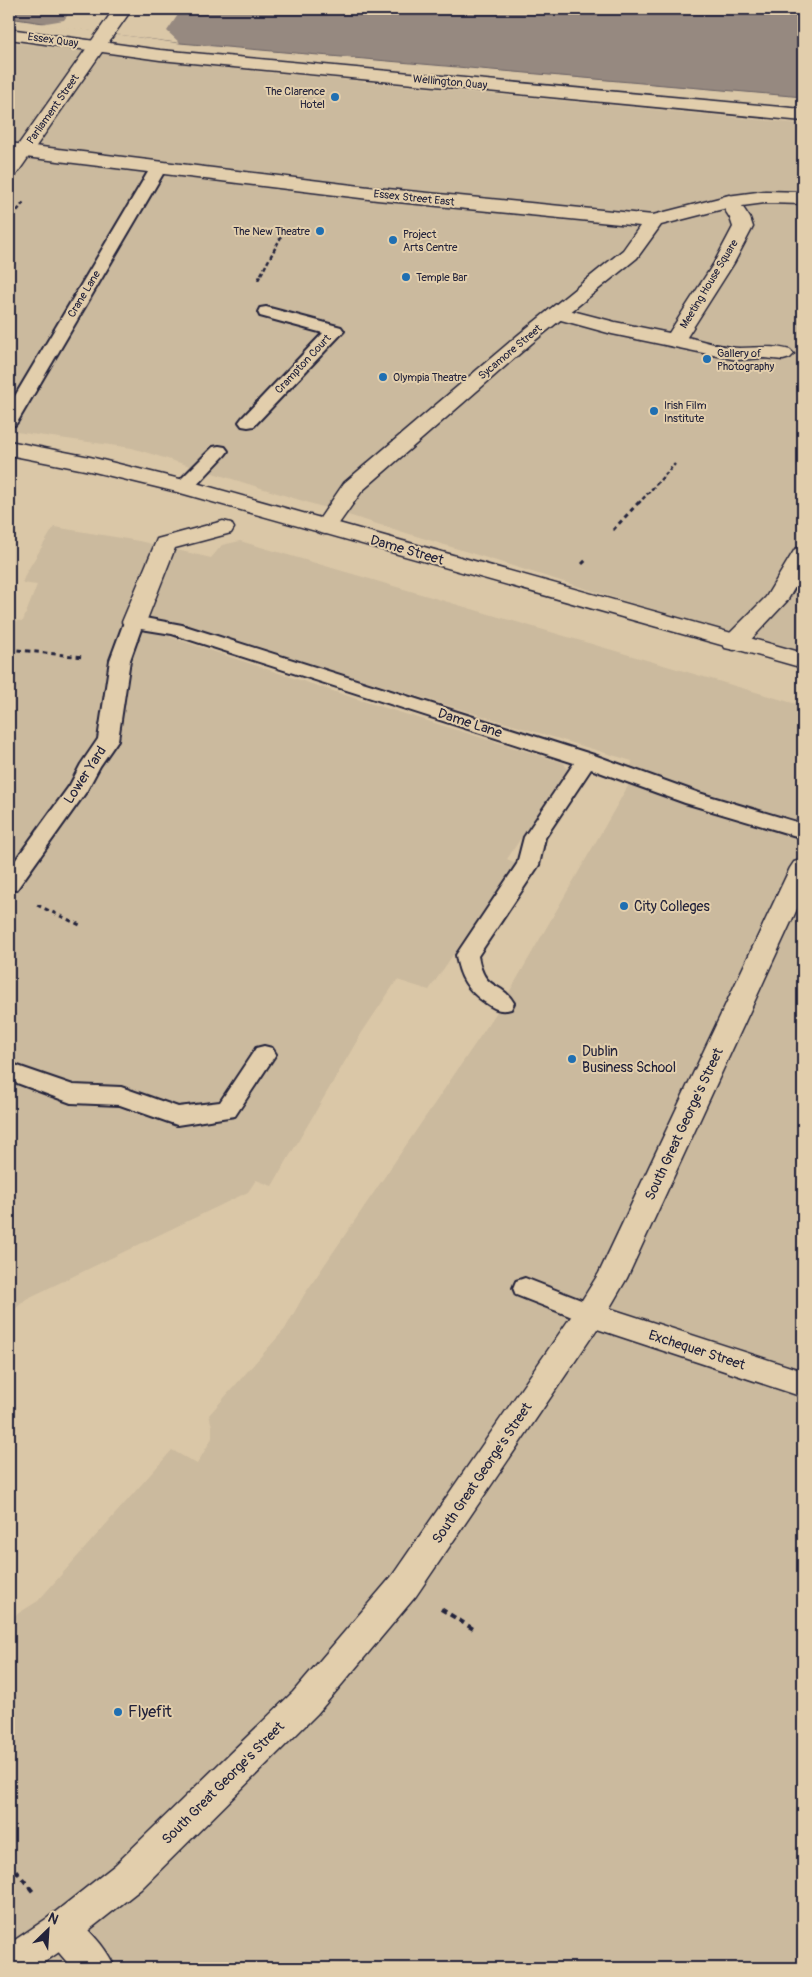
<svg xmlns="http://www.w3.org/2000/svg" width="812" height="1977" viewBox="0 0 812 1977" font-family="Pangolin,sans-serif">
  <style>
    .built { fill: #cbba9e }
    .water { fill: #968980; stroke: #686064 }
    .pier { fill: #dac7a7 }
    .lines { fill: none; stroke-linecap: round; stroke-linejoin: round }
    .service-casing { stroke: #22223b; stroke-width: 4 }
    .pedestrian-casing { stroke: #22223b; stroke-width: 3 }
    .minor-casing { stroke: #22223b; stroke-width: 3 }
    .tertiary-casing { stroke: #22223b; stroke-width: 3 }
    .secondary-casing { stroke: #22223b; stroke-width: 3 }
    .path-far2 { stroke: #22223b; stroke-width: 2.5; stroke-dasharray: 4 2.5; stroke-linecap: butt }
    .path-far1 { stroke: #22223b; stroke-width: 3; stroke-dasharray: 4.5 4; stroke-linecap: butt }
    .path { stroke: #22223b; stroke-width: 4; stroke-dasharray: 6 4.5; stroke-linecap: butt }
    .service { fill: #e2ceac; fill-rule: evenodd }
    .pedestrian { fill: #e2ceac; fill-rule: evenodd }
    .minor { fill: #e2ceac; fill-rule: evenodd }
    .tertiary { fill: #e2ceac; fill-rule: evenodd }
    .secondary { fill: #e2ceac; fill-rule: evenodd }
    .poi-dot { fill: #1f6fb2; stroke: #e2ceac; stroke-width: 2 }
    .labels { text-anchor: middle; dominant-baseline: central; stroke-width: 4; stroke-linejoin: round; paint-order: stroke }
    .far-street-label { font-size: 11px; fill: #22223b; stroke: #e2ceac }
    .far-poi-label { font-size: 11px; fill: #22223b; stroke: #e2ceac; text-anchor: start }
    .street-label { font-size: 14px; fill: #22223b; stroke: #e2ceac }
    .poi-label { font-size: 14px; fill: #22223b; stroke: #e2ceac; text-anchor: start }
    .near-poi-label { font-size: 16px; fill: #22223b; stroke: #e2ceac; text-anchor: start }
  </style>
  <rect width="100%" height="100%" fill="#dac7a7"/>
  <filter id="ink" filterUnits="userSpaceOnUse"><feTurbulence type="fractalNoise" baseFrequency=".02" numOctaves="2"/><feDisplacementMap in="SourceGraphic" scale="10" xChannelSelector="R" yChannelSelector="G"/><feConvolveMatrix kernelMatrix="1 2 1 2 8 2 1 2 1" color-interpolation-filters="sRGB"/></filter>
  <g filter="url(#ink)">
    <!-- built -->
    <g class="built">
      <polygon points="9,42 251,71 803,124 803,656 132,448 9,431"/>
      <polygon points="54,527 139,541 211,558 222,545 240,541 803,706 803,1968 9,1968 9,1621 14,1616 38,1601 172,1450 197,1464 212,1438 212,1426 209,1415 285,1329 304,1295 503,1003 628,786 632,761 178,624 171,632 170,637 360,700 564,763 567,769 507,859 516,863 429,990 397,980 361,1034 272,1186 256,1180 248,1192 26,1299 9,1315 9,620 23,621 37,585 22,583 26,573"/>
    </g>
    <!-- water -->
    <polygon class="water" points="9,9 803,9 803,97 180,43 9,18"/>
    <!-- pier -->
    <polygon class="pier" points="72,9 182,9 167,31 180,43 40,24 64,20"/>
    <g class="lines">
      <!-- service casing -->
      <g class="service-casing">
        <g id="service">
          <polygon points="159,162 165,164 167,167 18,421 15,425 9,426 9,406 151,167 153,164"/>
          <polygon points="266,307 341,327 344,331 254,426 248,427 242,426 239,422 242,418 323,333 260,316 258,312 260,308"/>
          <polygon points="219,446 225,447 228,451 225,455 191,491 184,493 177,491 175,487 177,483 213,447"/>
          <path d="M 134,616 L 182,625 L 594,755 L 699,793 L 803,824 L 803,838 L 685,803 L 591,769 L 545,838 L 539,865 L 478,956 C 484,993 501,980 514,1003 L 511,1009 C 500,1012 495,1009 486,1003 C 468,991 459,977 456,955 L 517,864 L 524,837 L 574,763 L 172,634 L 141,629 L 130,660 L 118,740 L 100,766 L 86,792 L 17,889 L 9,891 L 9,869 L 70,785 L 81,764 L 98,739 L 110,660 L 124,622 L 127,618 Z"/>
          <polygon points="264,1046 272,1048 276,1054 235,1116 177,1125 120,1105 71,1103 9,1080 9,1063 73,1085 121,1087 178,1107 220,1102 256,1048"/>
          <polygon points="525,1278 599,1307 603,1314 599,1321 590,1324 516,1295 513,1288 516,1281"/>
        </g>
      </g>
      <!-- pedestrian casing -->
      <g class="pedestrian-casing">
        <g id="pedestrian">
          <polygon points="97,41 103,42 106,46 16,175 9,177 9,158 91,42"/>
          <path d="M 729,195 L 736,197 L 750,218 L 753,227 L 734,263 L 687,337 C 703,341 722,347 739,348 C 757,348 773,345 790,350 L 794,354 L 790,358 L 783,360 L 764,358 L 737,360 L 612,334 L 550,317 L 547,313 L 550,309 L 557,307 L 615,322 L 669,333 L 714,263 L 733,227 L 730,218 L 719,201 L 722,197 Z"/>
          <polygon points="223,521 231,523 234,528 231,533 175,548 146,622 142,627 134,629 126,627 122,622 157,539"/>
        </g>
      </g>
      <!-- minor casing -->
      <g class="minor-casing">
        <g id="minor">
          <polygon points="9,143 377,188 653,215 727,196 765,191 803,192 803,204 765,203 727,208 661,225 637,258 532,343 362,491 333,532 325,534 317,532 314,527 344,483 518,335 623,250 640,226 377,200 9,155"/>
          <polygon points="803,547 803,573 787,601 743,648 734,650 725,648 722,643 725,638 766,597 795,549"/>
          <polygon points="590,1302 803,1371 803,1397 579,1323 575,1314 579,1305"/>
          <path d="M 62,1912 C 82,1919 107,1948 115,1968 L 72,1968 L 49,1941 L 44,1929 L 49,1917 Z"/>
        </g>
      </g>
      <!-- tertiary casing -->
      <g class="tertiary-casing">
        <polygon id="tertiary" points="114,9 132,9 103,50 97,51 91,50 88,46"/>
      </g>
      <!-- secondary casing -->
      <g class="secondary-casing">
        <g id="secondary">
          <polygon points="9,29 160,50 803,109 803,121 160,60 9,39"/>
          <polygon points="9,441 90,457 192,482 803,653 803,668 177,492 90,471 9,455"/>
          <polygon points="803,859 803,896 627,1278 601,1323 416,1596 317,1714 141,1889 75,1941 36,1968 9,1968 9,1944 49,1917 115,1865 293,1692 392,1576 579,1305 599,1273 790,868 794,862"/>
        </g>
      </g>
      <!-- path-far2 -->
      <g class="path-far2">
        <polyline points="9,221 24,202"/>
        <polyline points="258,280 281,237"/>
        <polyline points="638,504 675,464"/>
      </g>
      <!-- path-far1 -->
      <g class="path-far1">
        <polyline points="613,530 639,502"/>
        <polyline points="582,564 587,559"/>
        <polyline points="9,649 83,657"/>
        <polyline points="37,905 82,926"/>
      </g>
      <!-- path -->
      <g class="path">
        <polyline points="441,1609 475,1630"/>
        <polyline points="9,1862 34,1893"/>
      </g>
      <!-- service -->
      <use href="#service" class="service"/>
      <!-- pedestrian -->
      <use href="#pedestrian" class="pedestrian"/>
      <!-- minor -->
      <use href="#minor" class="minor"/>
      <!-- tertiary -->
      <use href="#tertiary" class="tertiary"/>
      <!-- secondary -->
      <use href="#secondary" class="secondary"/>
    </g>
  </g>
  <!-- markers -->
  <g class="poi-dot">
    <circle cx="335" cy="97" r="5"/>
    <circle cx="320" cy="231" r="5"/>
    <circle cx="393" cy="240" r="5"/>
    <circle cx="406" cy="277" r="5"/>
    <circle cx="707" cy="359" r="5"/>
    <circle cx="383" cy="377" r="5"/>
    <circle cx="654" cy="411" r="5"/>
    <circle cx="624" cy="906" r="5"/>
    <circle cx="572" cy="1059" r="5"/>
    <circle cx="118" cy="1712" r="5"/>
  </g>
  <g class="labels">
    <!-- far-street labels -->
    <g class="far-street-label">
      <text transform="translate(53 40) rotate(8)">Essex Quay</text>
      <text transform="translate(450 82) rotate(5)">Wellington Quay</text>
      <text transform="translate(53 109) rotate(-55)">Parliament Street</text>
      <text transform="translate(414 198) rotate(6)">Essex Street East</text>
      <text transform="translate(709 284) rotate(-59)">Meeting House Square</text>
      <text transform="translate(84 294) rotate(-59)">Crane Lane</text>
      <text transform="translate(510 352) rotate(-40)">Sycamore Street</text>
      <text transform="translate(303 364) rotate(-47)">Crampton Court</text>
    </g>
    <!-- far-poi labels -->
    <g class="far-poi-label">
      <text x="325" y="91" text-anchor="end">The Clarence<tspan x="325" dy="13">Hotel</tspan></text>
      <text x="310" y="231" text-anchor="end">The New Theatre</text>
      <text x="403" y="234">Project<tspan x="403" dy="13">Arts Centre</tspan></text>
      <text x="416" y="277">Temple Bar</text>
      <text x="717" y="353">Gallery of<tspan x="717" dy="13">Photography</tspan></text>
      <text x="393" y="377">Olympia Theatre</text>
      <text x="664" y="405">Irish Film<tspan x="664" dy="13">Institute</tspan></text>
    </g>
    <!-- street labels -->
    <g class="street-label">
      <text transform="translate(407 550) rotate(16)">Dame Street</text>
      <text transform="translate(470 723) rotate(18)">Dame Lane</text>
      <text transform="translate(85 775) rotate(-57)">Lower Yard</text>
      <text transform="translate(684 1124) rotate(-65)">South Great George's Street</text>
      <text transform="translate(697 1350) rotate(18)">Exchequer Street</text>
      <text transform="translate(482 1473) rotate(-56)">South Great George's Street</text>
      <text transform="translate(223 1783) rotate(-45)">South Great George's Street</text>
    </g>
    <!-- poi labels -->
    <g class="poi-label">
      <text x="634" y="906">City Colleges</text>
      <text x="582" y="1051">Dublin<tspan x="582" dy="16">Business School</tspan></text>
    </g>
    <!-- near-poi labels -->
    <g class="near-poi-label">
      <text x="128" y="1712">Flyefit</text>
    </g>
  </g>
  <!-- margin -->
  <rect width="812" height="1977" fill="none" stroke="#e2ceac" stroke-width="30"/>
  <rect x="15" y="15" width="782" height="1947" fill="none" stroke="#22223b" stroke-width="2" filter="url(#ink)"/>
  <!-- north arrow -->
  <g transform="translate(48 1930) rotate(25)" stroke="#e2ceac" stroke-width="4" paint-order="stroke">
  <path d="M0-4L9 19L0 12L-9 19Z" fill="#22223b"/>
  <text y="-8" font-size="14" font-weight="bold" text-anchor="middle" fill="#22223b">N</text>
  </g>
</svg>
